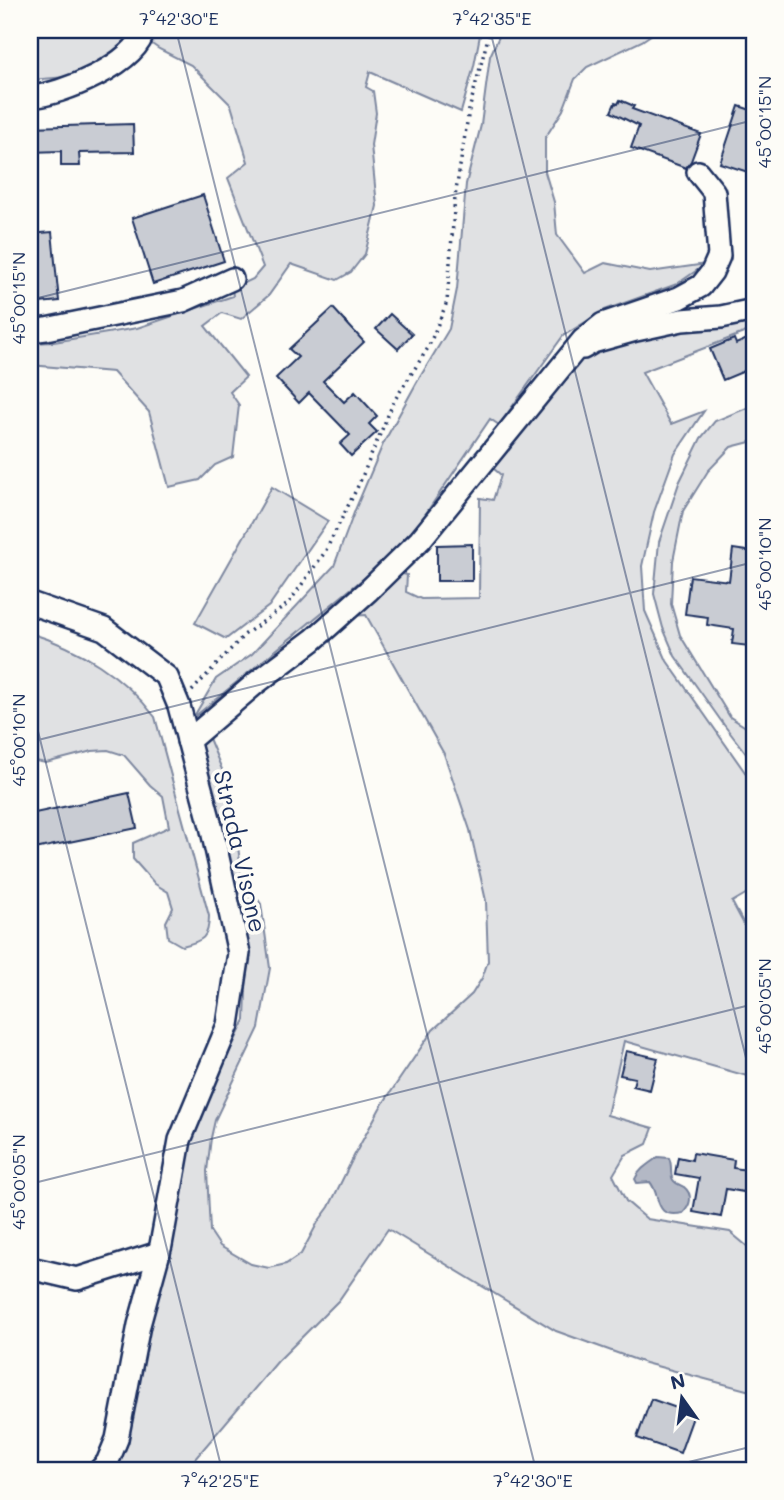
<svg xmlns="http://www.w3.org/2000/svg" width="784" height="1500" viewBox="0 0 784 1500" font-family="Mali,sans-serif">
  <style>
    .green { fill: #e0e1e3; stroke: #7e88a0; stroke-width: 2 }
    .water { fill: #b3b8c5; stroke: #76819c; stroke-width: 2 }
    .building { fill: #c9ccd3; stroke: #1b2f5e; stroke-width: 2 }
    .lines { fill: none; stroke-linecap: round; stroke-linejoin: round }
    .minor-casing { stroke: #1b2f5e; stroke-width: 26 }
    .path { stroke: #1b2f5e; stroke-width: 3.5; stroke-dasharray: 2 5; stroke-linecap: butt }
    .minor { stroke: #fdfcf7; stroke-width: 21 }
    .ticks { fill: none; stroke: #1b2f5e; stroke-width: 2; stroke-opacity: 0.45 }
    .labels { text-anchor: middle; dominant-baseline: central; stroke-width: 7; stroke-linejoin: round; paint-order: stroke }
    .street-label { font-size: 24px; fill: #1b2f5e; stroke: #fdfcf7 }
    .neatline { fill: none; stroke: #1b2f5e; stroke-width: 2.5 }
    .ticks-label { font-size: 18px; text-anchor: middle; fill: #1b2f5e }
  </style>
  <rect width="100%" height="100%" fill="#fdfcf7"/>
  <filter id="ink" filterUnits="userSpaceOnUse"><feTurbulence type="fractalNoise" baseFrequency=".0143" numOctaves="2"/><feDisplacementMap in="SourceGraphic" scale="14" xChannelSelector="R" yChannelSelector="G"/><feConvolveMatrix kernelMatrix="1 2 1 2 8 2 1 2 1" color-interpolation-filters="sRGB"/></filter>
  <g filter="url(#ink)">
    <!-- green -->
    <g class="green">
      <polygon points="30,30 415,30 431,36 446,34 447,30 481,30 474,66 461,112 370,72 366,87 373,91 376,113 371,145 377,206 365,254 351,272 337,280 291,264 269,295 241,319 222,313 205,326 246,377 230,392 239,405 233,457 215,465 200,480 169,487 149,412 113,372 30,365 30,343 54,342 137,328 233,296 232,289 253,279 263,267 228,178 248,162 231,105 191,65 159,49 136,33 120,50 79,76 30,80"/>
      <polygon points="502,30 658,30 642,41 587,67 575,79 563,110 545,138 545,172 554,202 557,235 585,273 605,263 650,272 706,264 677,284 605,310 563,336 499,425 490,419 416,528 369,574 193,718 216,679 252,654 334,566 355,510 383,444 417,382 449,329 457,289 466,184 481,125 490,56"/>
      <polygon points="754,312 754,329 642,372 671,424 704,411 675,454 654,512 642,566 645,611 667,661 754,785 754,889 732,902 754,943 754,1078 624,1041 607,1115 653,1128 647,1144 625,1155 613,1175 626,1201 647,1219 730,1232 754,1252 754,1392 645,1363 556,1331 388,1229 339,1300 278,1361 194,1460 191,1470 113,1470 188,1137 245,1020 247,961 196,747 208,736 231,791 242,878 261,904 270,968 259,1028 215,1120 211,1138 207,1171 210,1231 220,1246 251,1264 269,1268 286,1264 301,1254 318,1222 329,1207 354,1156 380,1108 433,1030 472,994 482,978 488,961 486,901 470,830 444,754 366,615 350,616 399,573 407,575 406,592 421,599 479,598 480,498 493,500 501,475 493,468 572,361 595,346"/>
      <polygon points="754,405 754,441 731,447 708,471 683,511 673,561 671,604 680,635 730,717 749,729 754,737 754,764 724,725 675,656 663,628 654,594 659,542 679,483 701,438 715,421"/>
      <polygon points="272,487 328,521 269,606 226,639 195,623"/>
      <path d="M 30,633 C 79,648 124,676 155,717 L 209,916 C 209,938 203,941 182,946 L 168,938 L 166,922 L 173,908 L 168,892 L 155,884 L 133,859 L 133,843 L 169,827 L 163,796 L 150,785 L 124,755 L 108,750 L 92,751 L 46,763 L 30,760 C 30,746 33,731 30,717 Z"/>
    </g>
    <!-- water -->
    <path class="water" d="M 658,1157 L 669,1158 C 673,1166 669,1177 674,1181 C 675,1183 682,1186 684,1187 C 694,1195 690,1206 683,1213 C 652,1219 662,1196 650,1182 L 637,1183 L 635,1179 C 639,1169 650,1163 658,1157 Z"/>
    <!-- building -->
    <g class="building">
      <polygon points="620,100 634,106 632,109 701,134 691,161 686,168 631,148 639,126 611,112 615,103 618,104"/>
      <polygon points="739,106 754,111 754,174 720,163"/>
      <polygon points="133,124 134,152 79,153 80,166 61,166 61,151 30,152 30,127"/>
      <polygon points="203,195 224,261 153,284 132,218"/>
      <polygon points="52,232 59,301 30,304 30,234"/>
      <polygon points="333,308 364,342 323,381 344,402 355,392 377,416 369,424 377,432 351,456 340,444 350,435 309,393 299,403 276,378 298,357 289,349"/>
      <polygon points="390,314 412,334 398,349 376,329"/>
      <polygon points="754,336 754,367 723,380 710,349 734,339 736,344"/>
      <polygon points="472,544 472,581 437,581 437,545"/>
      <polygon points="733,549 754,552 750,586 754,586 754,622 752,621 749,646 732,644 734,629 707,625 708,617 685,614 690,576 729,581"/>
      <polygon points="129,793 137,828 30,850 30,814"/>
      <polygon points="626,1051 658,1058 650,1090 633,1086 635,1078 620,1075"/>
      <polygon points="693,1153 734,1160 733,1168 748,1170 744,1192 726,1189 721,1217 693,1212 699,1178 675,1174 678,1157 692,1160"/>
      <polygon points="651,1399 694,1414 680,1453 637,1438"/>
    </g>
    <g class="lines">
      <!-- minor casing -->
      <g class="minor-casing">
        <g id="minor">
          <path d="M 30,97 C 61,95 137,64 144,30"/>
          <polyline points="30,331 46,329 183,301 232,279"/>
          <polyline points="583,348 593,342 636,330 682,320 721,317 754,310"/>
          <polyline points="30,603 104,629 167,677 179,706 211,826 239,953 228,1025 180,1140 161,1245 139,1325 117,1439 107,1463 100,1470"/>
          <polyline points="188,741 256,683 313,640 368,591 420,540 583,340 603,324 679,298 701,286 712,272 719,256 714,192 698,172"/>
          <polyline points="30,1268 77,1279 159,1253"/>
        </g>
      </g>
      <!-- path -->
      <polyline class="path" points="192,691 244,635 288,604 325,552 359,484 394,401 428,348 447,302 455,197 469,110 490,30"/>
      <!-- minor -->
      <use href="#minor" class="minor"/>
    </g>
  </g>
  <!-- ticks -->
  <path class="ticks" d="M 176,30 L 536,1470M 490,30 L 754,1090M 30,300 L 754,120M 30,699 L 222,1470M 30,742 L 754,562M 30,1184 L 754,1004M 656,1470 L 754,1446"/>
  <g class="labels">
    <!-- street labels -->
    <g class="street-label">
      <text transform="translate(241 851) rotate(77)">Strada Visone</text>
    </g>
  </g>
  <!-- margin -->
  <rect width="784" height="1500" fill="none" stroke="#fdfcf7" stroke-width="77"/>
  <!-- north arrow -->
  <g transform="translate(682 1398) rotate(346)" stroke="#fdfcf7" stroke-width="5" paint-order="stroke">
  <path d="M0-5L12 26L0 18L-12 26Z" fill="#1b2f5e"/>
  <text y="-10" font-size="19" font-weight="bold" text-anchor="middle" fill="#1b2f5e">N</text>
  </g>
  <rect x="38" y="38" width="708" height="1424" class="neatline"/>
  <g class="ticks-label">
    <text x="179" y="25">7°42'30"E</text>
    <text x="492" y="25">7°42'35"E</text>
    <text transform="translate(765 122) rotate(-90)" y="6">45°00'15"N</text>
    <text transform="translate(19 298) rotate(-90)" y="6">45°00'15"N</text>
    <text transform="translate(765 564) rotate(-90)" y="6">45°00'10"N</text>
    <text transform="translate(19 740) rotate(-90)" y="6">45°00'10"N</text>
    <text transform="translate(765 1006) rotate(-90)" y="6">45°00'05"N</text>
    <text transform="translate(19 1182) rotate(-90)" y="6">45°00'05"N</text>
    <text x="220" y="1487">7°42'25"E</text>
    <text x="533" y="1487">7°42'30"E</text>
  </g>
</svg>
